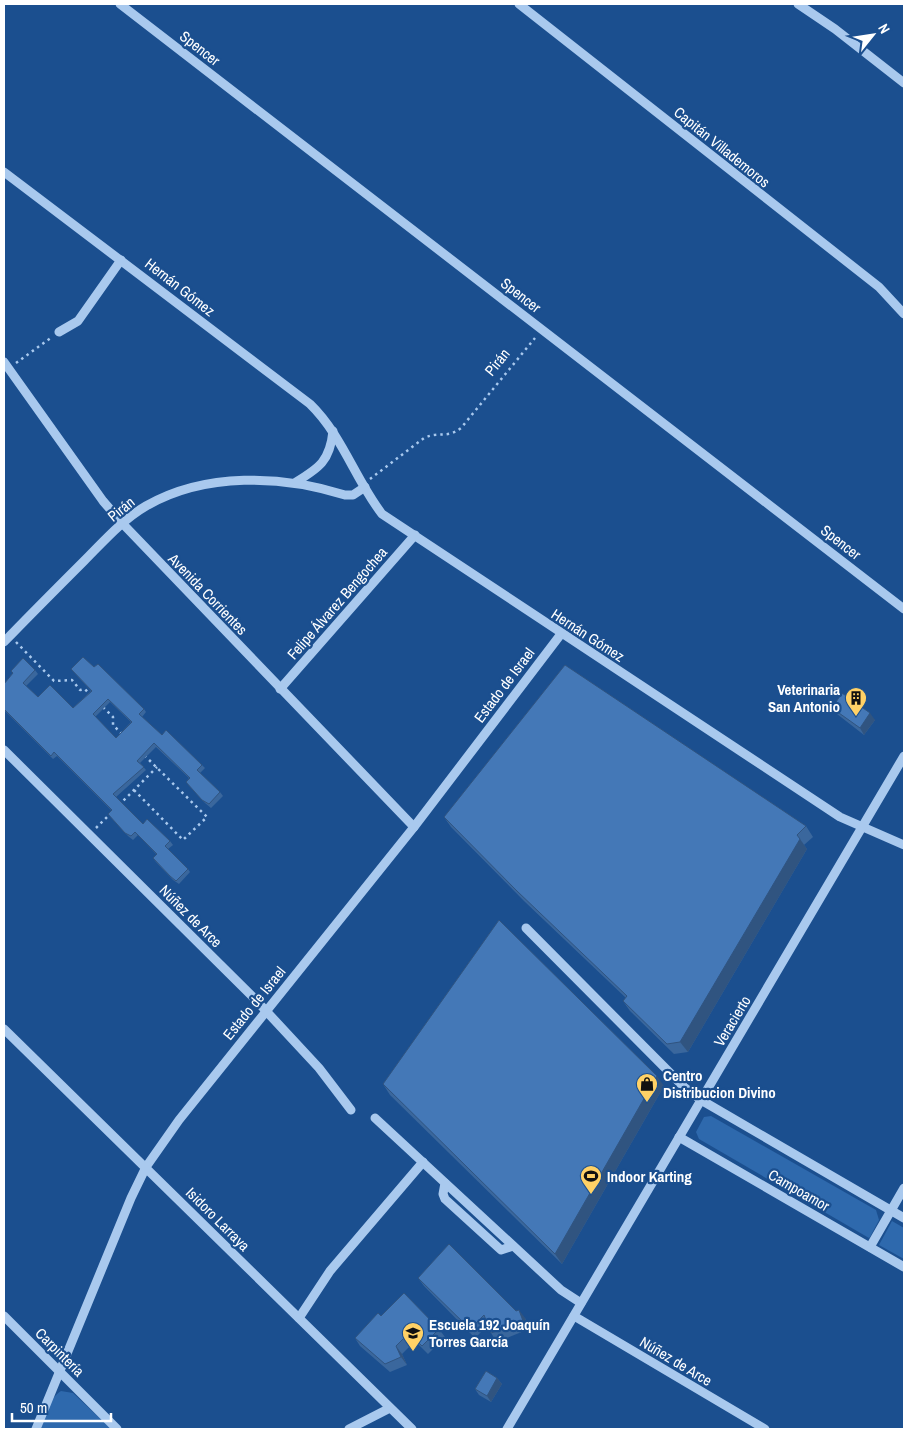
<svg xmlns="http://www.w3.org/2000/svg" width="908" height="1433" viewBox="0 0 908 1433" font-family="'Archivo Narrow',sans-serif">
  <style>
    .green { fill: #2e69ad }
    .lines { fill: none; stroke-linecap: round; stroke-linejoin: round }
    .path { stroke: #a9c9ee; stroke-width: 2.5; stroke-dasharray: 2.5 4; stroke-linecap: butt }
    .minor { stroke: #a9c9ee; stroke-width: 9 }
    .wall { fill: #3a679d; fill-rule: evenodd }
    .shaded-wall { fill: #305480 }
    .building { fill: #4478b7; stroke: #305480; fill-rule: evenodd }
    .labels { text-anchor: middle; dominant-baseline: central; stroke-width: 4.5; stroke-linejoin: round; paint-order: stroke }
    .street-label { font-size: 15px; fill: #fff; stroke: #1b4f8f }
    .poi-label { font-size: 15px; font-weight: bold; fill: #fff; stroke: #1b4f8f; text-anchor: start }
  </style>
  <rect width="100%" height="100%" fill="#1b4f8f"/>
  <!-- green -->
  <g class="green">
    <polygon points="711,1116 876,1210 879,1220 870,1237 869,1238 699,1139 696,1132 704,1117"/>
    <polygon points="892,1221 904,1228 904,1259 879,1245"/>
    <path d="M 61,1391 L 73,1393 L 111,1429 L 41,1429 C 46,1417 49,1398 61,1391 Z"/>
  </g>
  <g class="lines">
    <!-- path -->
    <g class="path">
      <polyline points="16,363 52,337"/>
      <path d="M 370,479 L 424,438 C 439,431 447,439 461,428 L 535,338"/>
      <polyline points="16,642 54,681 72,680 80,690 85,689 90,695"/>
      <polyline points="103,707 113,717 113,725 122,734"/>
      <polyline points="134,790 183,840 207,817 144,755"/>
      <polyline points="119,805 157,767"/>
      <polyline points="96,828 110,814"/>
    </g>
    <!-- minor -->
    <g class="minor">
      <polyline points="120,4 904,609"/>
      <polyline points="519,4 879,287 904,314"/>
      <polyline points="798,4 835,29 904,83"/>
      <path d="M 4,172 L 310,404 C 342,435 355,479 382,514 L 840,817 L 904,845"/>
      <polyline points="59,332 78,321 121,260"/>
      <polyline points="4,362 103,501 122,523 414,827"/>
      <path d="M 296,482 C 319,468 330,461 333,431"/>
      <path d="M 4,642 C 30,615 57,588 84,561 C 103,542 122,520 146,506 C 205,472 282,475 345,495 L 353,495 L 365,487"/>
      <polyline points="280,689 415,535"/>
      <polyline points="4,750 254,998 319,1068 351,1110"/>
      <polyline points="526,928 684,1087 701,1100 904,1218"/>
      <polyline points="4,1029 412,1429"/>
      <polyline points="375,1118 561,1290 581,1303"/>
      <polyline points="679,1137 904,1267"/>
      <polyline points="445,1183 443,1194 445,1199 501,1250 513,1246"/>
      <polyline points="870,1247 904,1188"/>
      <polyline points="4,1316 117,1429"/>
      <polyline points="574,1316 765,1429"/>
      <polyline points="299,1318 330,1271 423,1162"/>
      <polyline points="36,1429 131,1198 146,1167 179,1120 414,827 561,634"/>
      <polyline points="349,1429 390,1408"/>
      <polyline points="507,1429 904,756"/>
    </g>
  </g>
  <!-- wall -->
  <g class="wall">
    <path d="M 94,667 L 144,709 L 146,712 L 142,717 L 162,735 L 202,765 L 205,768 L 200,773 L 220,792 L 223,796 L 211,808 L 205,803 L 186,782 L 189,778 L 156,747 L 140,763 L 146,770 L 116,797 L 143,824 L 170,841 L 173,845 L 168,849 L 188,869 L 190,872 L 179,884 L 173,880 L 156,862 L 153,858 L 157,855 L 138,835 L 133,840 L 128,836 L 108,814 L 112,811 L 57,756 L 53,759 L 4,710 L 4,684 L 13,674 L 11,671 L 35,670 L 38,674 L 26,686 L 38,697 L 73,708 L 91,691 L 71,669 ZM 110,702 L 131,722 L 116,738 L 95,717 Z"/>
    <polygon points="832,708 875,720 864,735 837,714"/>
    <polygon points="444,817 806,826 813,837 804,845 807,849 688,1052 674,1054 630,1011 623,1001 626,998 524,901 451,827"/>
    <polygon points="383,1084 664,1086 562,1264 390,1095"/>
    <polygon points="418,1278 525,1318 529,1329 497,1342 491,1333 488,1325 475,1338 424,1286"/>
    <polygon points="381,1316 439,1329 445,1337 428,1354 415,1341 402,1354 407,1365 390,1372 360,1346 355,1338"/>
    <polygon points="497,1378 502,1384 491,1402 479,1395 475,1389"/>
  </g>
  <!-- shaded-wall -->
  <g class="shaded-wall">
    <polygon points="870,713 875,720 864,735 860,728"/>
    <polygon points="800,839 807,849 688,1052 680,1042"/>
    <polygon points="657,1076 664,1086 562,1264 555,1254"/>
    <polygon points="519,1310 525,1318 529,1329 523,1321"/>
    <polygon points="396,1346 402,1354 407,1365 401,1357"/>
    <polygon points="497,1378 502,1384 491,1402 487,1396"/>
  </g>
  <!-- building -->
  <g class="building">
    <path d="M 83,657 L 94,667 L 98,664 L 144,709 L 139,714 L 162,735 L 166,730 L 202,765 L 197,770 L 220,792 L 209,804 L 202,800 L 186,782 L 190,778 L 154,743 L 137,761 L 144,767 L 113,794 L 143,824 L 147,819 L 170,841 L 165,846 L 188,869 L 176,881 L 170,876 L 153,858 L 157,854 L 135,832 L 131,836 L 125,833 L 108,814 L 112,810 L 54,752 L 51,756 L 4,709 L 4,684 L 13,673 L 11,671 L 23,658 L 35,670 L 23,683 L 38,697 L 50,685 L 73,708 L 92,691 L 71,669 ZM 108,699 L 132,722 L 116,738 L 93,714 Z"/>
    <polygon points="565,665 806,826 797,835 800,839 680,1042 667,1044 623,1001 627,996 517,891 444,817"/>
    <polygon points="842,693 870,713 860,728 832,708"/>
    <polygon points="499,920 657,1076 555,1254 383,1084"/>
    <polygon points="449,1244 516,1311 519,1310 523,1321 491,1333 484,1315 470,1329 418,1278"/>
    <polygon points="404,1293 439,1329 422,1346 409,1333 396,1346 401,1357 385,1364 355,1338 378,1313 381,1316"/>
    <polygon points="486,1371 497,1378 487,1396 475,1389"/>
  </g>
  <!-- icons -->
  <defs>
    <g id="building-pin" transform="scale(1.125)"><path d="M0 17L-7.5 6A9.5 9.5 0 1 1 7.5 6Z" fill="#ffd166" stroke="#1b4f8f"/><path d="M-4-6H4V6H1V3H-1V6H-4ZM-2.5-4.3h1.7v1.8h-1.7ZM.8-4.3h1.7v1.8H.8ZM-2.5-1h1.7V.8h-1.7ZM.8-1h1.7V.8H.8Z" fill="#111"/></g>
    <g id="shop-pin" transform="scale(1.125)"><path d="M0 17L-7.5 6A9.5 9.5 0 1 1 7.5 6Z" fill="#ffd166" stroke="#1b4f8f"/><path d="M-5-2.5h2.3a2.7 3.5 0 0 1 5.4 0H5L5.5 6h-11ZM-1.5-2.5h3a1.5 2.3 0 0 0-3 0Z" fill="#111"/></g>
    <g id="stadium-pin" transform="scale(1.125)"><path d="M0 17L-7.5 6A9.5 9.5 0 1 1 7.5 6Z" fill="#ffd166" stroke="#1b4f8f"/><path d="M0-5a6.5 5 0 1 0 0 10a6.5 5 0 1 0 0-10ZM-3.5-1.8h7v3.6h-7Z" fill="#111"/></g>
    <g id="school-pin" transform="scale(1.125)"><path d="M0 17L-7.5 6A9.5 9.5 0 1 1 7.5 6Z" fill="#ffd166" stroke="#1b4f8f"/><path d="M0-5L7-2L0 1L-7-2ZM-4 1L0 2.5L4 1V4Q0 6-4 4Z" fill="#111"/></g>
  </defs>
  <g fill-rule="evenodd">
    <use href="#building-pin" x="856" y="698"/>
    <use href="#shop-pin" x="647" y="1084"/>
    <use href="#stadium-pin" x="591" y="1176"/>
    <use href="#school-pin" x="413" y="1333"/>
  </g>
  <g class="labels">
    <!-- street labels -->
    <g class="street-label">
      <text transform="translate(200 48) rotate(38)">Spencer</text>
      <text transform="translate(722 147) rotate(39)">Capitán Villademoros</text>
      <text transform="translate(180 287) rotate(38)">Hernán Gómez</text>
      <text transform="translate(521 295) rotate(38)">Spencer</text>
      <text transform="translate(497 362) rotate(-51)">Pirán</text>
      <text transform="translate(121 509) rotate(-39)">Pirán</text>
      <text transform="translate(841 542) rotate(38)">Spencer</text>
      <text transform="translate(208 594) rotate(46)">Avenida Corrientes</text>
      <text transform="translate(337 603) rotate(-49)">Felipe Álvarez Bengochea</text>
      <text transform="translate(588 635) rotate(33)">Hernán Gómez</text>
      <text transform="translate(504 685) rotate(-53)">Estado de Israel</text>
      <text transform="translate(191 916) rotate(45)">Núñez de Arce</text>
      <text transform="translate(254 1003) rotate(-51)">Estado de Israel</text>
      <text transform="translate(732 1021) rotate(-59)">Veracierto</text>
      <text transform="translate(799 1190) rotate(30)">Campoamor</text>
      <text transform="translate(218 1219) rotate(45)">Isidoro Larraya</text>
      <text transform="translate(60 1352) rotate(45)">Carpintería</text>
      <text transform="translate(676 1361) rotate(31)">Núñez de Arce</text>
    </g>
    <!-- poi labels -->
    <g class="poi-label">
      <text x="840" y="689" text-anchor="end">Veterinaria<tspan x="840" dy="17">San Antonio</tspan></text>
      <text x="663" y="1075">Centro<tspan x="663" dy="17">Distribucion Divino</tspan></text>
      <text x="607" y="1176">Indoor Karting</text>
      <text x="429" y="1324">Escuela 192 Joaquín<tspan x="429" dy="17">Torres García</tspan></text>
    </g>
  </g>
  <!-- border -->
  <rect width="908" height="1433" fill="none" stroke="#ffffff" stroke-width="10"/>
  <!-- north arrow -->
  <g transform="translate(873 35) rotate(60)" stroke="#1b4f8f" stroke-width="4" paint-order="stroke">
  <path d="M0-4L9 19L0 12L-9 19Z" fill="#ffffff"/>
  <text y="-8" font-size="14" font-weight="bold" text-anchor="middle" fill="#ffffff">N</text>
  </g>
  <!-- scale -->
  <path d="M12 1413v8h99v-8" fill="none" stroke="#ffffff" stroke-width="2.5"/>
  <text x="20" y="1413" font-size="15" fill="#ffffff" stroke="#1b4f8f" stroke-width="4" paint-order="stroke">50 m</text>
</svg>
